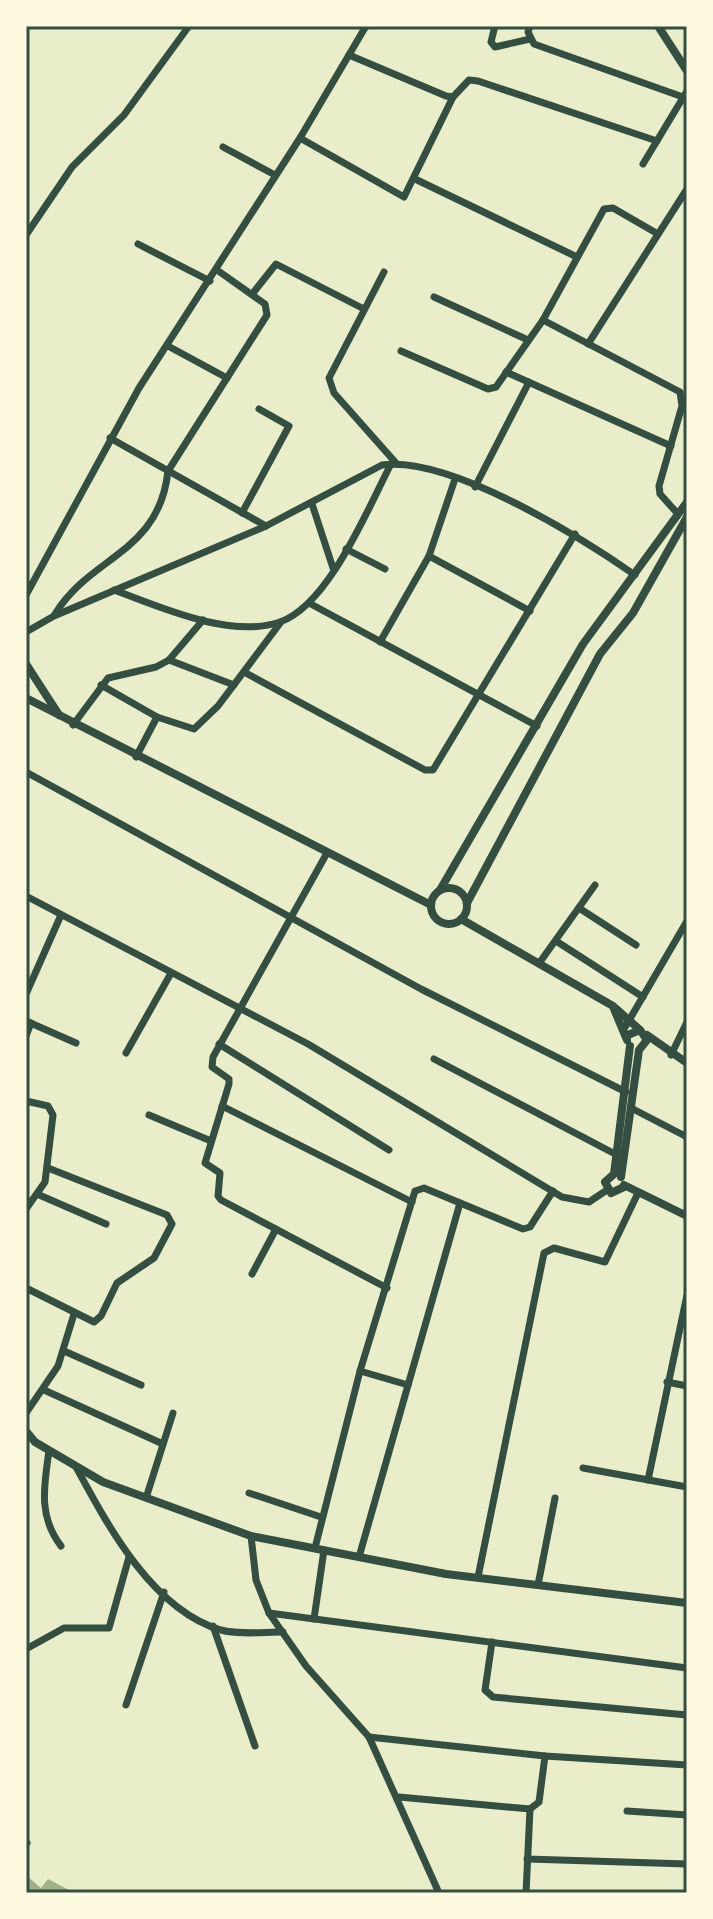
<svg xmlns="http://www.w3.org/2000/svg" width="713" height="1919" viewBox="0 0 713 1919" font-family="'DejaVu Sans',sans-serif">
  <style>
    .water { fill: #a3b18a }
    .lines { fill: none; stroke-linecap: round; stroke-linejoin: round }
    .minor { stroke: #344e41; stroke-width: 7 }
    .tertiary { stroke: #344e41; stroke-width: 8 }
    .neatline { fill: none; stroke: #344e41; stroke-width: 3 }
  </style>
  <rect width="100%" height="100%" fill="#e9edc9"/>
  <!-- water -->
  <polygon class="water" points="26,1875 41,1888 48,1879 75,1893 26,1893"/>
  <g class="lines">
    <!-- minor -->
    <g class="minor">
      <polyline points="495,26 491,42 495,47 530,39"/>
      <polyline points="530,26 528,32 534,44 683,97"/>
      <polyline points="349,55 446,96 453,97 469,80 478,81 657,141"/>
      <polyline points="300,138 404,197 453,97"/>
      <polyline points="223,147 275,175"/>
      <polyline points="643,164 687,91"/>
      <polyline points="415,179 577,257"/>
      <polyline points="26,235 72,167 124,115 189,26"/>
      <polyline points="138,244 210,281"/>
      <polyline points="384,272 329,378 334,393 396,463"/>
      <polyline points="253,293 276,264 364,309"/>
      <polyline points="434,297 528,340"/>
      <polyline points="543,320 680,392 682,406 659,486 660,494 678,514"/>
      <polyline points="588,344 687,189"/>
      <polyline points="168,346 227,378"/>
      <polyline points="401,351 488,389 496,387 543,320 604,209 613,208 658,234"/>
      <polyline points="506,372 671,446"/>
      <polyline points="110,438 266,526"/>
      <polyline points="475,487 529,382"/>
      <polyline points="312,504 333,568"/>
      <polyline points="242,513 289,426 259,409"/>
      <polyline points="346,549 385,569"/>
      <polyline points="429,556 530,611"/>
      <path d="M 114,590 C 160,607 230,639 280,622 C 329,605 368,508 391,464"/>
      <polyline points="26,595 139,388 300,138 366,26"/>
      <polyline points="309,603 537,726"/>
      <path d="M 55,614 C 91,555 159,554 168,471 L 267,315 L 265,304 L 217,270"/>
      <path d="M 26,632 L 54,616 L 266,526 L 382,465 C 450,456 579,536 635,575"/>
      <polyline points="380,642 429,556 455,479"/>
      <polyline points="169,660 234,685"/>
      <polyline points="244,672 425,770 433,770 575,534"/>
      <polyline points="101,685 157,717 194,729 218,706 281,622"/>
      <polyline points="73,725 108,678 156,667 169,660 203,620"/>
      <polyline points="136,757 157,717"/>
      <polyline points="26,772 421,989 626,1092"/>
      <polyline points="327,853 213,1057 212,1067 229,1079 229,1084 205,1163 220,1173 218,1196 221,1200 387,1288"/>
      <polyline points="26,896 308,1044 562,1197 589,1202 607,1190"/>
      <polyline points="579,908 636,945"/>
      <polyline points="556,941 643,997"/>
      <polyline points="540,962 595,885"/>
      <polyline points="26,994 61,915"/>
      <polyline points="26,1021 76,1043"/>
      <polyline points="624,1029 687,921"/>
      <polyline points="26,1036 31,1023"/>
      <polyline points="219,1044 389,1150"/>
      <polyline points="126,1053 170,975"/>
      <polyline points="671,1055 687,1022"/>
      <polyline points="434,1059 617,1155"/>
      <polyline points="26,1101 48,1106 53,1115 45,1182 26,1209"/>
      <polyline points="222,1106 412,1202"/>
      <polyline points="633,1109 687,1137"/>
      <polyline points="149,1115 211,1141"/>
      <polyline points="37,1194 106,1224"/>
      <polyline points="252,1274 276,1229"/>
      <polyline points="26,1288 94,1322 101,1316 117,1283 154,1258 172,1224 167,1215 48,1168"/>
      <polyline points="64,1351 141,1385"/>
      <polyline points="360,1371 408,1385"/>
      <polyline points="667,1382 687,1386"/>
      <polyline points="44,1390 163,1444"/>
      <polyline points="26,1413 58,1366 74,1314"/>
      <path d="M 49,1451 C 44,1486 38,1516 61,1546"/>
      <path d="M 76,1467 C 107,1524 152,1610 221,1630 C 241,1635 263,1632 283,1632"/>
      <polyline points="583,1468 687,1487"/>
      <polyline points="648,1480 687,1295"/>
      <polyline points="249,1493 321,1517"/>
      <polyline points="146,1498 173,1413"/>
      <polyline points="251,1536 256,1580 269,1613 306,1666 369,1737 439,1893"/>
      <polyline points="315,1548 360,1371 415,1191 424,1188 523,1229 530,1227 553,1191"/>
      <polyline points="359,1557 460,1203"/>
      <polyline points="478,1577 544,1253 554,1248 605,1262 638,1193"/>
      <polyline points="538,1585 555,1498"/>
      <polyline points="269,1613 687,1668"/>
      <polyline points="314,1619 324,1550"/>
      <polyline points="213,1626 255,1746"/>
      <polyline points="492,1642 485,1690 493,1697 687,1715"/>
      <polyline points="26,1649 64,1628 109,1628 129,1557"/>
      <polyline points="126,1705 164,1592"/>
      <polyline points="369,1737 545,1756 687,1765"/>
      <polyline points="399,1797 530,1809 539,1802 545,1756"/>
      <polyline points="627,1811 687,1815"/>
      <polyline points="26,1842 27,1843"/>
      <polyline points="527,1859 687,1864"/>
      <polyline points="526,1893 530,1809"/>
    </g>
    <!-- tertiary -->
    <g class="tertiary">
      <polyline points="658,26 687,71"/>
      <polyline points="26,664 59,715"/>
      <polyline points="26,698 431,905"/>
      <circle cx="449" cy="906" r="18"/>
      <polyline points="440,890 583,644 687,502"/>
      <polyline points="467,903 600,654 633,613 687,517"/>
      <polyline points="461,919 613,1006 640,1030"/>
      <polyline points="614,1009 627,1040"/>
      <polyline points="647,1035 687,1063"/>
      <polyline points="621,1177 639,1050 647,1040 640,1030 628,1035"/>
      <polyline points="624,1185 687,1216"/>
      <polyline points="624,1187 611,1193 605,1182 614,1174 630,1046"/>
      <polyline points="26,1431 35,1442 103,1482 251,1536 446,1574 687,1603"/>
    </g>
  </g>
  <!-- border -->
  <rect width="713" height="1919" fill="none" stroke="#fefae0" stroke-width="56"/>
  <rect x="28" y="28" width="657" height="1863" class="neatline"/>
</svg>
